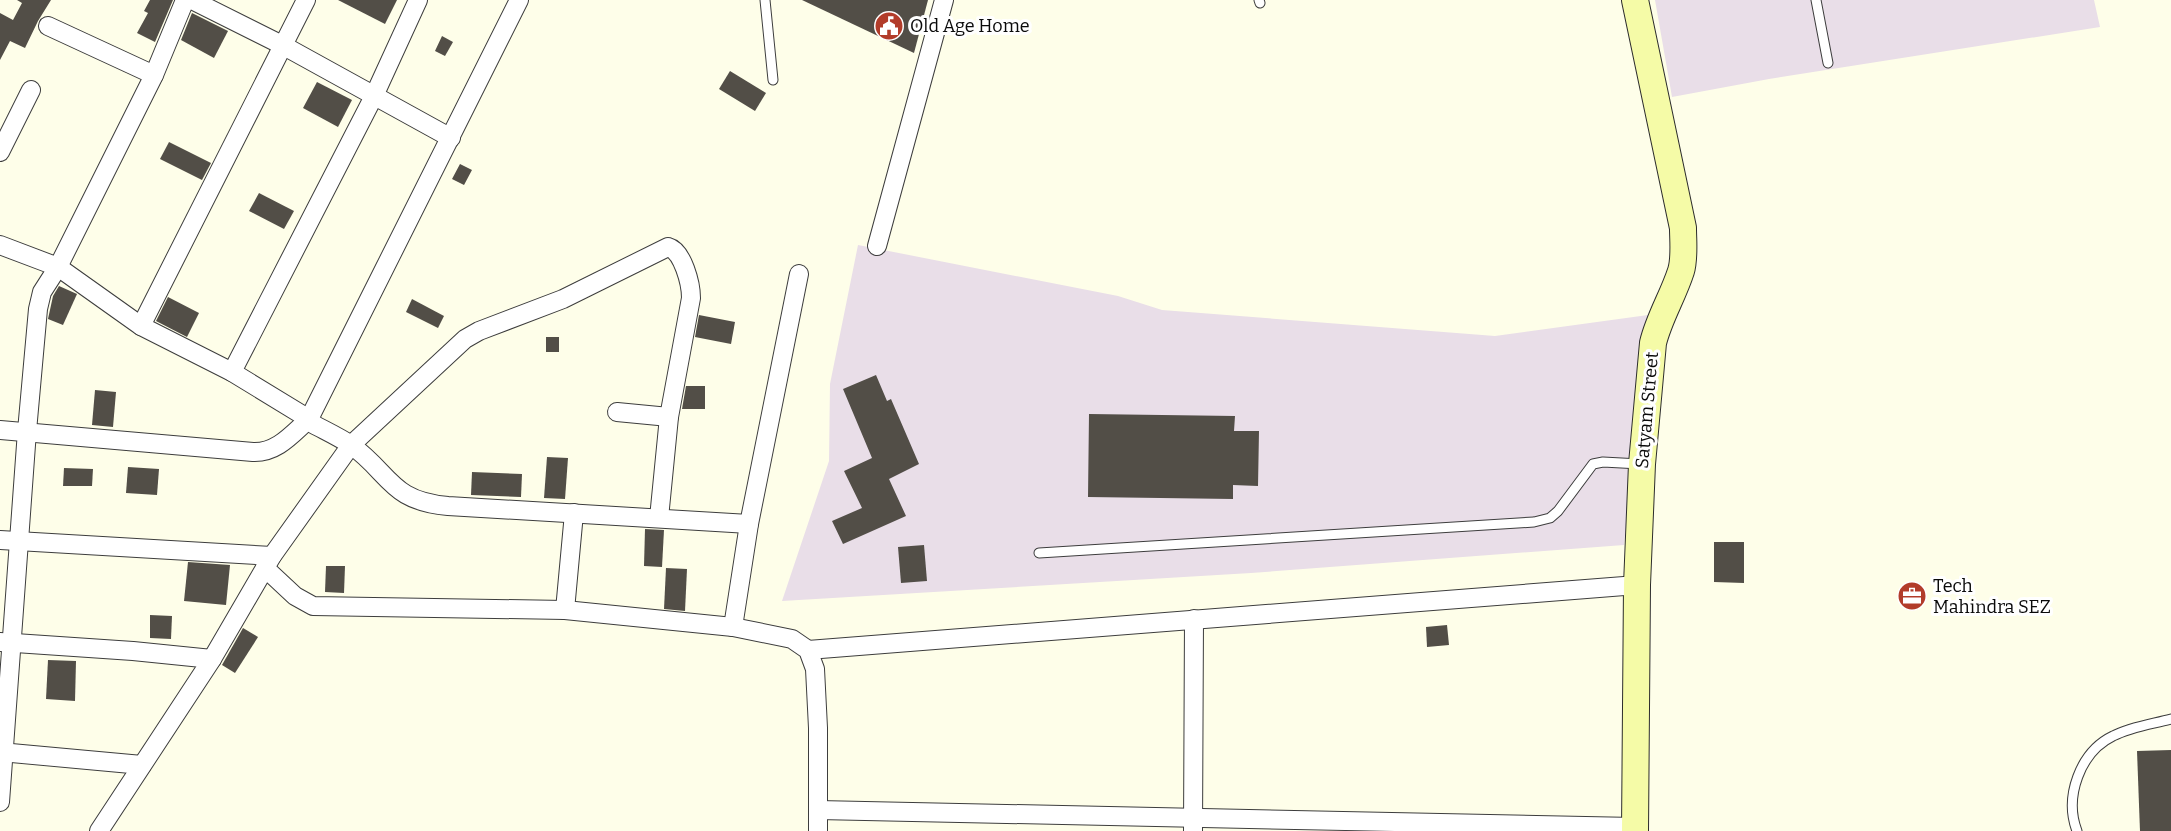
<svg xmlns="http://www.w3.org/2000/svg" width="2171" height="831" viewBox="0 0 2171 831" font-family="Bitter,serif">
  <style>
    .industrial { fill: #e9dee8 }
    .building { fill: #524e47 }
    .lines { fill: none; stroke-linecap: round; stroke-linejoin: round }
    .lane-casing { stroke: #3d3d3d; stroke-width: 11 }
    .street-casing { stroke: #3d3d3d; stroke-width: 20 }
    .secondary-casing { stroke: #2c2c2c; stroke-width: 28 }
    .lane { stroke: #fff; stroke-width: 9 }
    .street { stroke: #fff; stroke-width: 18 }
    .secondary { stroke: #f5fba7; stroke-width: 26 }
    .labels { text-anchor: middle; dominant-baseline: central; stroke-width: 6; stroke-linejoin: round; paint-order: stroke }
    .poi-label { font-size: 18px; fill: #0a0a0a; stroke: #fff; text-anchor: start }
    .street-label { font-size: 18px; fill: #0a0a0a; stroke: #fff }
  </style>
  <rect width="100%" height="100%" fill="#fefee9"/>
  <!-- industrial -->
  <g class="industrial">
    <polygon points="1655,0 2094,0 2100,27 1769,79 1672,97"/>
    <polygon points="858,245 1118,296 1162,310 1495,336 1648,315 1624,545 1251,573 782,601 829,461 830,384"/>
  </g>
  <!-- building -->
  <g class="building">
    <polygon points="17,0 51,0 38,21 25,48 10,41 0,60 0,13 13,20 22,3"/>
    <polygon points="150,0 173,0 155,42 137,33 148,13 144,11"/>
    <polygon points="338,0 397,0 385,24"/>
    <polygon points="802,0 928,0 914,53"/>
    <polygon points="192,13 228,31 214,58 181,40"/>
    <polygon points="442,36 453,42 445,56 435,51"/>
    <polygon points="730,71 766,93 755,111 719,89"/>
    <polygon points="317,82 352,100 338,127 303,108"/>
    <polygon points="169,142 211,163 202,180 160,159"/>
    <polygon points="460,164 472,170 464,185 452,179"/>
    <polygon points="259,193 294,211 284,229 249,211"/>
    <polygon points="59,286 77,294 63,325 48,319 53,296"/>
    <polygon points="168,297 199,313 187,337 156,321"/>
    <polygon points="412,299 444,316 438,328 406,312"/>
    <polygon points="699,315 735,322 731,344 695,337"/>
    <rect x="546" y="337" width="13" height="15"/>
    <polygon points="876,375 887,401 891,399 919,464 889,479 906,516 843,544 832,521 862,508 844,471 872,458 843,389"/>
    <polygon points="686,386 705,386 705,409 682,409"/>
    <polygon points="95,390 116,392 113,427 92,425"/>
    <polygon points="1089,414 1235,416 1234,431 1259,431 1258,486 1233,485 1233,499 1088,497"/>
    <polygon points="547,457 568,458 565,499 544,498"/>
    <polygon points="128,467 159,469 157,495 126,493"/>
    <polygon points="64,468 93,469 92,486 63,486"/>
    <polygon points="472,472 522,474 521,497 471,495"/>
    <polygon points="645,529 664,530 662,567 644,566"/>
    <polygon points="1714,542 1744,542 1744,583 1714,582"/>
    <polygon points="924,545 927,581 901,583 898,547"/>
    <polygon points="188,562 230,565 226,605 184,601"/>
    <polygon points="326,566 345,566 344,593 325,592"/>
    <polygon points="666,568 687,569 685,611 664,609"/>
    <polygon points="150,615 172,616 171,639 150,638"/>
    <polygon points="1447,625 1449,645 1427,647 1426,627"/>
    <polygon points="243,628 258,637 235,673 222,665"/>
    <polygon points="48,660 76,661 75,701 46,699"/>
    <polygon points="2171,750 2171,831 2140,831 2137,751"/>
  </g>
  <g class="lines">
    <!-- lane casing -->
    <g class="lane-casing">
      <g id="lane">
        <polyline points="765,0 773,80"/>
        <polyline points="1259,0 1260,3"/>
        <polyline points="1816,0 1828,63"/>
        <polyline points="1039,553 1534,522 1550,518 1558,511 1593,464 1603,462 1640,464"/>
        <path d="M 2077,831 C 2064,797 2080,752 2113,736 C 2130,727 2152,724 2171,719"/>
      </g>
    </g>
    <!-- street casing -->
    <g class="street-casing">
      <g id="street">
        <polyline points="192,0 284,46 451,138"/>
        <polyline points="48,26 154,75"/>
        <polyline points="0,152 31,90"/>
        <path d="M 0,245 L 58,267 L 141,326 L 232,372 L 309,419 L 313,424 C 326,431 339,437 351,445 C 391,474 390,501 448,506 L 749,524"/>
        <polyline points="877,246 944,0"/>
        <polyline points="141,326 306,0"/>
        <polyline points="232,372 374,96 418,0"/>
        <polyline points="617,412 669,417"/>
        <path d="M 0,430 L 253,452 C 277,453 292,434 309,419 L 519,0"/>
        <polyline points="0,540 272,556"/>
        <polyline points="265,568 295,596 313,606 565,610 733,627 792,639 808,650 815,669 818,728 818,831"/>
        <polyline points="565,610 574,513"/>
        <polyline points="733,627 749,524 799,274"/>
        <polyline points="0,642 133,651 212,659"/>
        <polyline points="808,650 1637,585"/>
        <polyline points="0,752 142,765"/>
        <polyline points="0,802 27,431 38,309 42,292 58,267 154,75 185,0"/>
        <polyline points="818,810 1635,827"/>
        <path d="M 99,831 L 212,659 L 272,556 L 351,445 L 465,339 L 479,331 L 563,299 L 668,247 C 683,251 691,284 691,298 L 669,417 L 659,518"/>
        <polyline points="1193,831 1194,619"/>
      </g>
    </g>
    <!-- secondary casing -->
    <g class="secondary-casing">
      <path id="secondary" d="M 1635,0 L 1683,228 C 1683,241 1685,258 1681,271 C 1673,296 1659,318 1653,343 L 1642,464 L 1637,585 L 1635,831"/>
    </g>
    <!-- lane -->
    <use href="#lane" class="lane"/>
    <!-- street -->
    <use href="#street" class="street"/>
    <!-- secondary -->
    <use href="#secondary" class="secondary"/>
  </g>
  <!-- icons -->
  <defs>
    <g id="civic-disc" transform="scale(1.5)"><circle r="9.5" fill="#b23c2a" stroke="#fff"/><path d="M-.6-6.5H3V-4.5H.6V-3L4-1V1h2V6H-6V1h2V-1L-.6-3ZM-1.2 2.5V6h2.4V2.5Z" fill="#fff"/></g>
    <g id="office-disc" transform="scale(1.5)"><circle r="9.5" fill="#b23c2a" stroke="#fff"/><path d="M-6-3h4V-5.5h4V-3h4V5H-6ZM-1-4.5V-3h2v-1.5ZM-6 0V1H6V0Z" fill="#fff"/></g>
  </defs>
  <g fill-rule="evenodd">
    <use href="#civic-disc" x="889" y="26"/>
    <use href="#office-disc" x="1912" y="596"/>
  </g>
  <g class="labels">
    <!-- poi labels -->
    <g class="poi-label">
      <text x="910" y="26">Old Age Home</text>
      <text x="1933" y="586">Tech<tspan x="1933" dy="21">Mahindra SEZ</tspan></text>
    </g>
    <!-- street labels -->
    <g class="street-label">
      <text transform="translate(1647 410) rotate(-85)">Satyam Street</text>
    </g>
  </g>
</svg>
